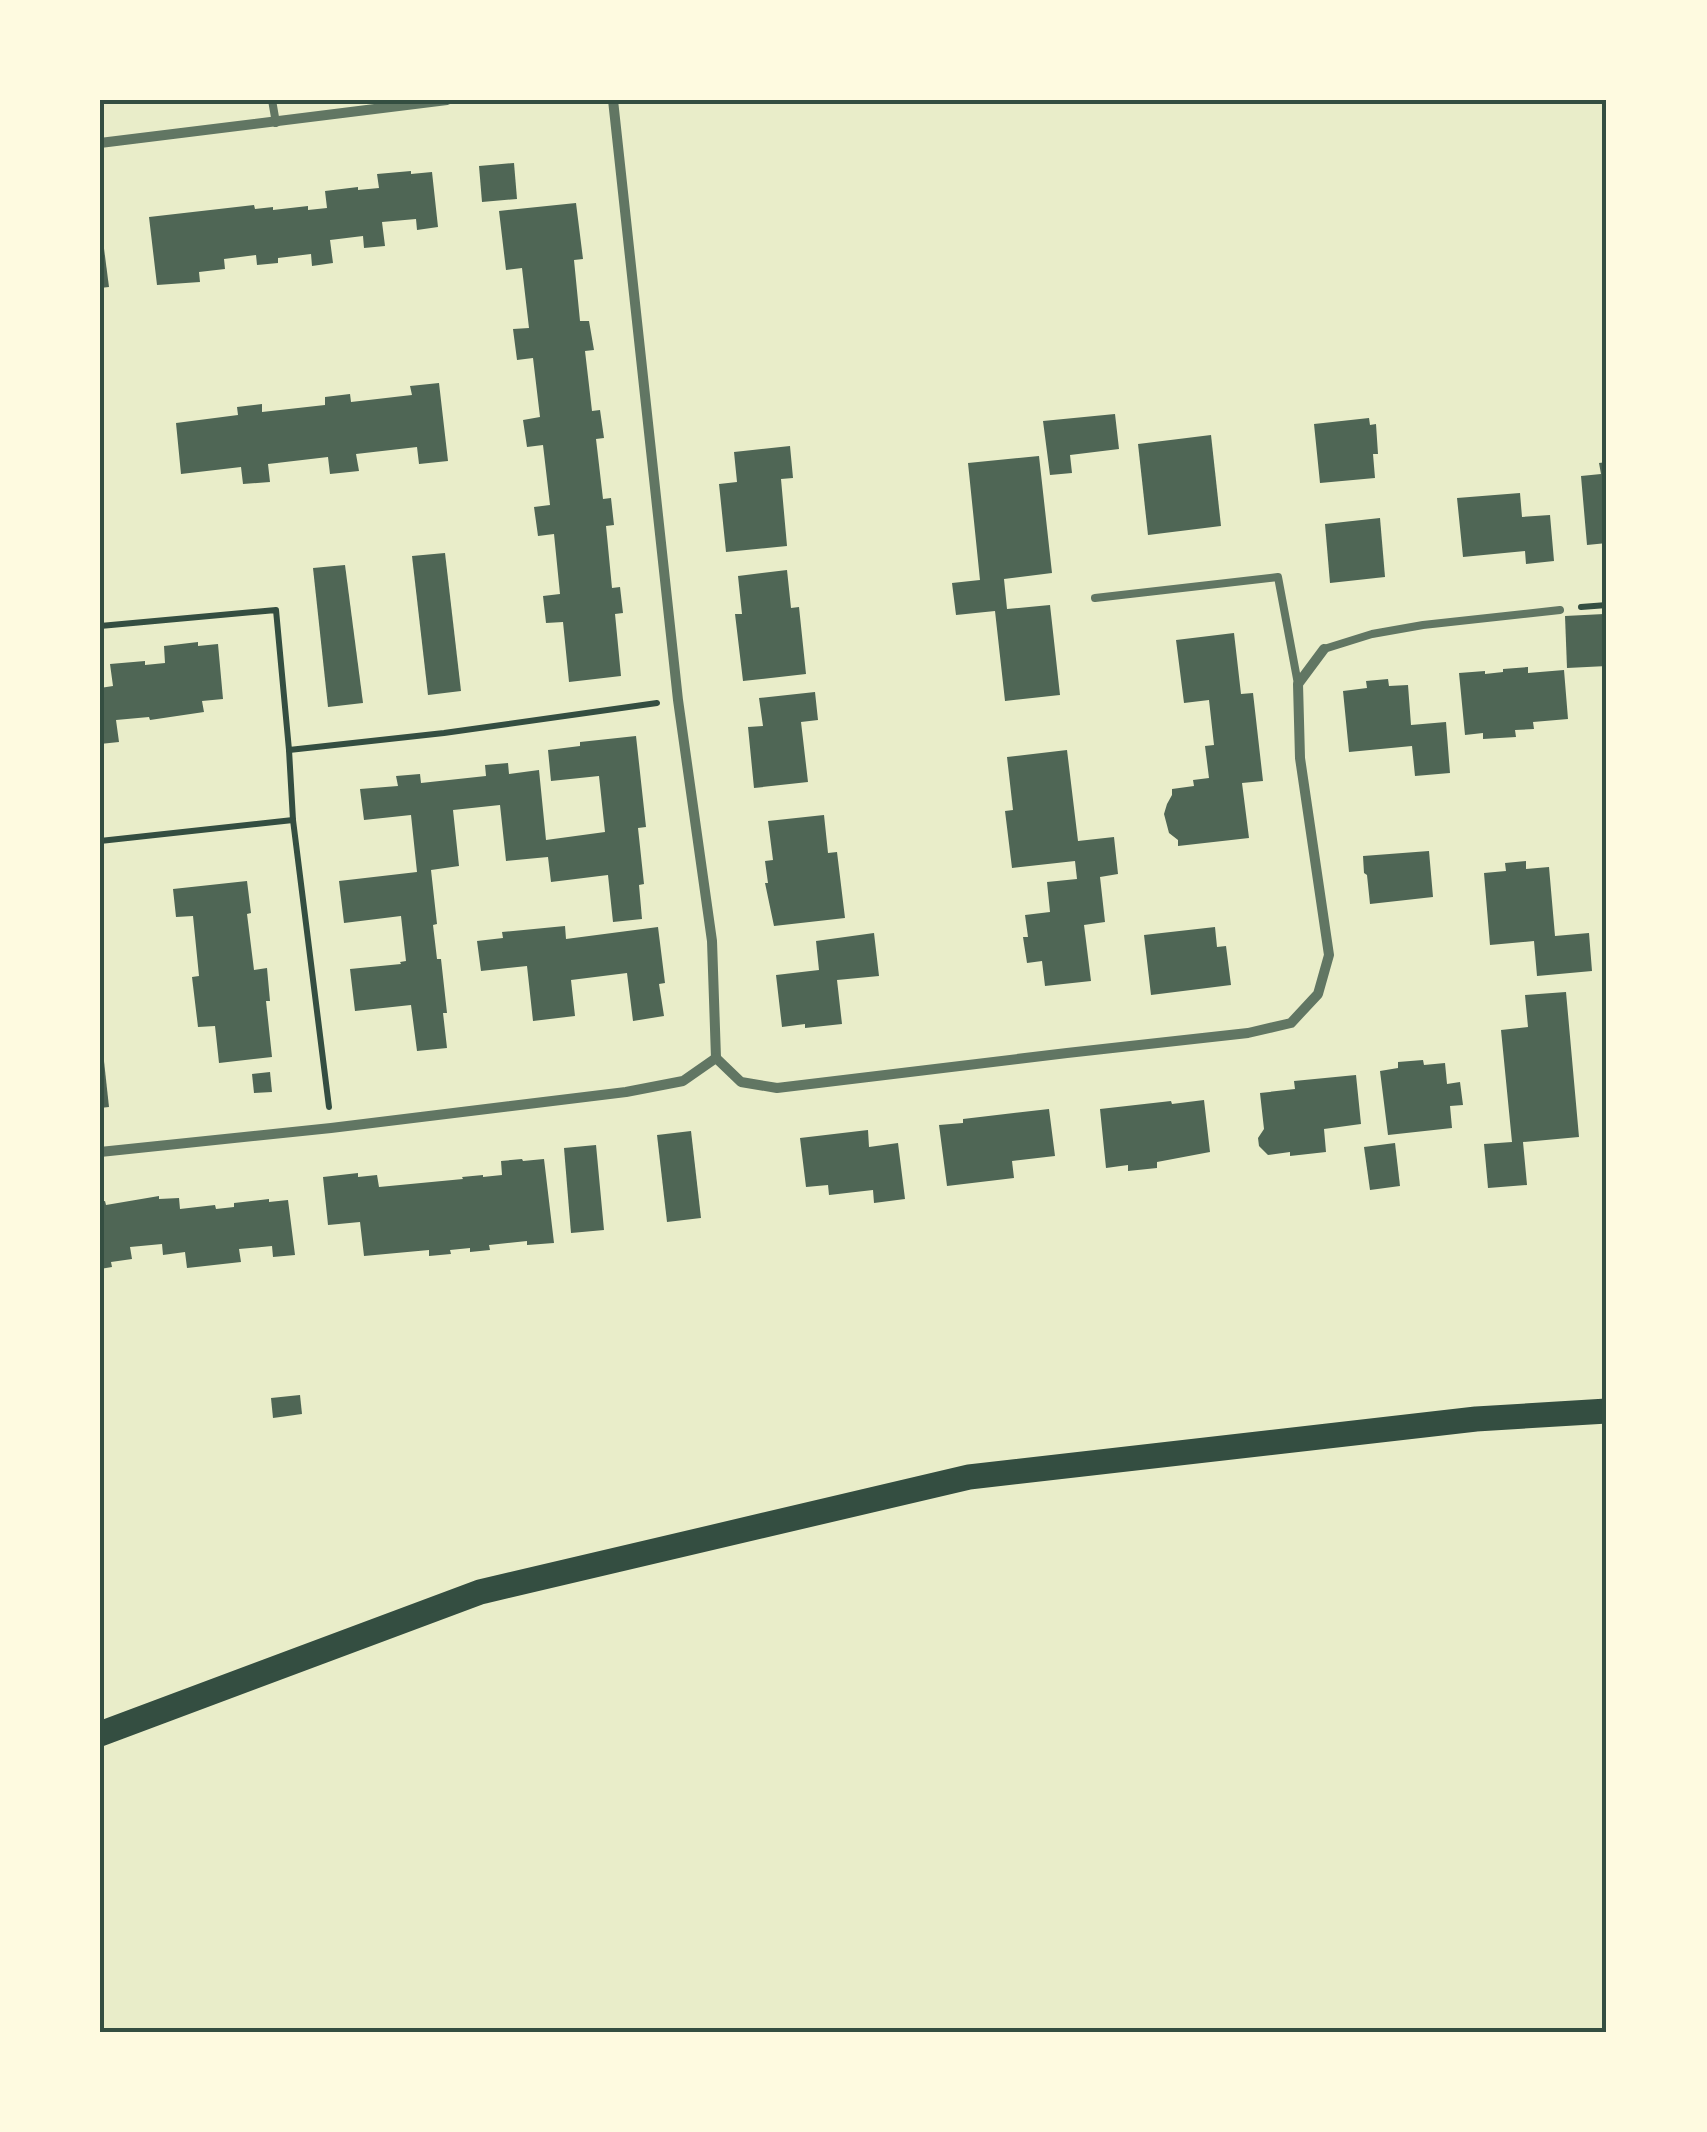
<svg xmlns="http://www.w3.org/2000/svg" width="1707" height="2132" viewBox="0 0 1707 2132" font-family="'Times New Roman',serif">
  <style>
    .building { fill: #4f6655 }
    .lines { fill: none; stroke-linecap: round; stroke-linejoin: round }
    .path { stroke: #344e41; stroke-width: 6 }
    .service { stroke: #617663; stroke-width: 8 }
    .minor { stroke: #617663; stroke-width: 10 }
    .primary { stroke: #344e41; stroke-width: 25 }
    .neatline { fill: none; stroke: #344e41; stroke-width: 4 }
  </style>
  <rect width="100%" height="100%" fill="#e9edc9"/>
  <!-- building -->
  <g class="building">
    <polygon points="514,163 517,199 482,202 479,166"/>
    <polygon points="411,171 411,174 432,172 438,227 417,230 416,219 382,222 385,246 364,248 363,236 330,240 333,263 312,266 311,254 278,258 278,263 257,265 256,255 224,259 225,269 199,272 200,282 157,285 149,217 254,205 255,209 273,207 273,210 308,206 308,210 327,208 325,191 358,187 358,190 379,188 377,174"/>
    <polygon points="576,203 583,259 574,260 580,321 589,321 594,350 585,351 592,411 600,410 604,438 596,439 603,499 611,498 614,525 606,526 612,588 620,587 623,613 615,614 621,676 569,682 563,622 546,623 543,596 560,594 554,534 538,536 534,507 550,505 543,445 527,447 523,420 540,417 533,358 517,360 513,329 529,328 522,268 506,270 499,211"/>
    <polygon points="100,233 102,233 109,287 100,288"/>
    <polygon points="439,383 448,461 419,464 417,447 356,454 359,471 330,474 328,457 268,464 270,482 243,484 241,467 181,474 176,423 238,415 237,407 262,404 262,412 325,405 325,397 350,394 351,402 412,395 410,386"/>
    <polygon points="1115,414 1119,449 1070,455 1072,473 1050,475 1043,421"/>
    <polygon points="1369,418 1370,425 1376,424 1378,454 1373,454 1375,478 1320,483 1314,424"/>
    <polygon points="1211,435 1221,526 1148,535 1138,444"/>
    <polygon points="790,446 793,478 781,479 787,546 726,552 719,484 737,482 734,452"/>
    <polygon points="1039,456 1052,573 1004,579 1007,609 1050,605 1060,695 1005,701 995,611 956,615 952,583 980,580 968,463"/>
    <polygon points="1607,462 1607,543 1587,545 1581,476 1601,474 1599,463"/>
    <polygon points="1520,493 1522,517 1550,515 1554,561 1526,564 1525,551 1463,557 1457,498"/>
    <polygon points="1380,518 1385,577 1330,583 1325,524"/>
    <polygon points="445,553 461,691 428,695 412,556"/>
    <polygon points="345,565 363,703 328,707 313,568"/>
    <polygon points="787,570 791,608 799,607 806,674 743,681 735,614 742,614 738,576"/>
    <polygon points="1604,614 1607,666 1567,668 1565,616"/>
    <polygon points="1234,633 1241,694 1253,693 1263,781 1242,783 1249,838 1178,846 1178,840 1169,833 1164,814 1167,804 1172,795 1172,789 1194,786 1193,780 1209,778 1205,746 1214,745 1209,700 1184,703 1176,640"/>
    <polygon points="198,642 198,646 218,644 223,699 202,701 204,712 150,720 149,717 116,720 119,742 100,744 100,688 113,686 110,664 145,661 145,665 165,663 164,646"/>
    <polygon points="1528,667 1528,673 1564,670 1568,719 1533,722 1534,729 1515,730 1516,737 1483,739 1483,733 1465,735 1459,673 1485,671 1485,674 1503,672 1503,669"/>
    <polygon points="1388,679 1389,686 1408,685 1411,725 1446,722 1450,773 1415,776 1412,746 1349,752 1343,691 1367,688 1366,681"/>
    <polygon points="815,692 818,720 801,722 808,782 754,788 748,727 763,726 759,698"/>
    <polygon points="636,736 646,827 638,828 644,884 639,885 642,919 613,922 608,875 551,882 548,857 506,861 500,805 453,810 459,866 431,870 437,924 433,925 437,959 441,959 447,1013 443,1013 447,1048 417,1051 411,1005 355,1011 350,969 401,964 400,962 406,961 401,916 344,923 339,881 417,872 411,815 364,820 360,789 398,786 396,776 420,774 421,783 486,776 485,765 508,763 509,774 539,770 546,840 605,832 599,776 551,781 548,750 580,746 580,742"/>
    <polygon points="1067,750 1078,841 1114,837 1118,874 1100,877 1105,922 1084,925 1091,981 1045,986 1042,961 1027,963 1023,937 1028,937 1025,915 1050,912 1047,882 1077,879 1075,861 1012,868 1005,811 1013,810 1007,757"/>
    <polygon points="824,815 828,853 837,852 845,918 774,926 765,883 768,883 765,861 773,860 768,821"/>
    <polygon points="1429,851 1433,897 1370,904 1367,875 1364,873 1363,856"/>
    <polygon points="1526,861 1526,869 1549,867 1555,936 1589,933 1592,971 1537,976 1534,941 1490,945 1484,873 1506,871 1505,863"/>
    <polygon points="247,881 251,913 247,914 254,970 267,968 270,1001 266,1001 272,1057 219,1063 215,1026 198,1027 192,977 199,976 193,916 176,917 173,889"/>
    <polygon points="565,926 566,939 658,927 665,983 659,984 664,1016 633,1021 627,973 571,980 575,1016 533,1021 527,966 481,971 477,941 503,938 502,932"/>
    <polygon points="1215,927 1217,947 1226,946 1231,985 1151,995 1144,935"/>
    <polygon points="874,933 879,976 837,980 842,1024 805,1028 805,1024 782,1027 776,975 819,970 816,941"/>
    <polygon points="1566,992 1579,1137 1523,1142 1527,1185 1488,1188 1484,1144 1512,1142 1501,1030 1528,1027 1525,995"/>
    <polygon points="100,1052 103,1052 109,1107 100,1108"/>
    <polygon points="1423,1060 1424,1065 1445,1063 1447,1084 1460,1082 1463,1105 1450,1106 1452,1128 1388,1135 1380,1071 1398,1068 1398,1062"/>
    <polygon points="270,1072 272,1092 254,1093 252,1074"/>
    <polygon points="1356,1075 1361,1124 1324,1129 1326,1152 1290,1156 1290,1152 1268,1155 1259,1146 1258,1138 1264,1129 1260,1093 1295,1089 1294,1081"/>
    <polygon points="1204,1100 1210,1152 1157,1162 1157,1168 1128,1171 1128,1165 1106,1168 1100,1109 1171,1101 1172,1104"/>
    <polygon points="1049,1109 1055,1156 1012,1161 1014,1178 947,1186 939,1125 963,1123 963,1119"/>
    <polygon points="868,1130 869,1147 898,1143 905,1199 874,1203 873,1190 829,1195 828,1185 806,1187 800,1138"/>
    <polygon points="691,1131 701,1218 667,1222 657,1135"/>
    <polygon points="1395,1143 1400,1186 1370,1190 1364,1147"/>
    <polygon points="596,1145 604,1230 571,1233 564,1148"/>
    <polygon points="522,1159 523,1161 544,1159 554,1243 527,1245 527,1241 489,1245 490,1250 470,1252 470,1248 450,1250 451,1254 429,1256 429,1250 364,1256 360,1222 328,1225 323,1177 358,1173 358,1177 377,1175 379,1187 463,1179 462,1177 483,1175 483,1177 502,1175 501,1161"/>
    <polygon points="159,1196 159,1199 179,1198 180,1209 215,1205 216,1209 234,1207 234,1203 269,1199 269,1202 288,1200 295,1255 273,1257 272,1246 239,1249 241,1262 187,1268 185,1252 163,1255 162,1244 130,1247 132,1259 111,1262 112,1267 100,1269 100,1202 105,1201 106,1205"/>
    <polygon points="300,1395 302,1414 273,1418 271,1398"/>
  </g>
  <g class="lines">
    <!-- path -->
    <g class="path">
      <polyline points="1581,607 1607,605"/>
      <polyline points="100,626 276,610 289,750 444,733 657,703"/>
      <polyline points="289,750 293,820 329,1107"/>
      <polyline points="100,841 293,820"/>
    </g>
    <!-- service -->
    <g class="service">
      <polyline points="272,100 276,123"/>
      <polyline points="1095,598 1278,577 1298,684"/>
      <polyline points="1324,649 1372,634 1423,625 1560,610"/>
    </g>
    <!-- minor -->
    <g class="minor">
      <polyline points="613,100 678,700 712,941 716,1058"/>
      <polyline points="100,143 447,100"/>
      <polyline points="716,1058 741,1082 777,1088 1067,1053 1248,1033 1291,1023 1318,994 1329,955 1300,758 1298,684 1324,649"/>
      <polyline points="100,1152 331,1128 626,1092 683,1081 716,1058"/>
    </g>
    <!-- primary -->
    <polyline class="primary" points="100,1734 480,1592 969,1477 1476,1419 1607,1411"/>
  </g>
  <!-- border -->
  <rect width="1707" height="2132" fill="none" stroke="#fefae0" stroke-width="205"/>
  <rect x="102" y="102" width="1502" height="1928" class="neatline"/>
</svg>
